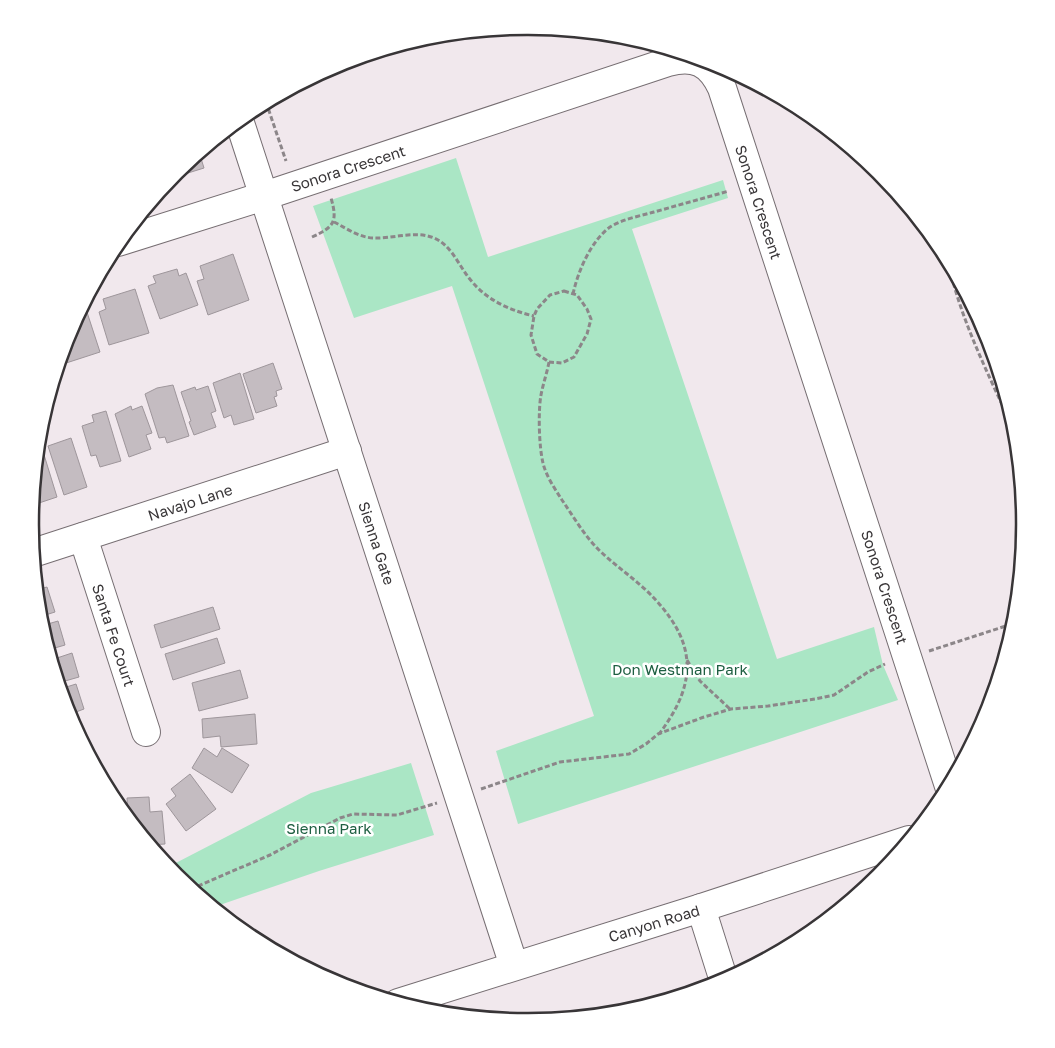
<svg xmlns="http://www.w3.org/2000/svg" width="1055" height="1048" viewBox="0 0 1055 1048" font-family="'Golos Text',sans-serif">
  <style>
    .green { fill: #aae6c5 }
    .building { fill: #c4bcc1; stroke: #9e969b }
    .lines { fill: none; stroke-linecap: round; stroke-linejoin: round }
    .minor-casing { stroke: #766e72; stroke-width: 30 }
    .path { stroke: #8c8689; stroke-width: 3; stroke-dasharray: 5 2.5; stroke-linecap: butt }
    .minor { stroke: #fff; stroke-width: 28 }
    .labels { text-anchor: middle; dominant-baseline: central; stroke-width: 5; stroke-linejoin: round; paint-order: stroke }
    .street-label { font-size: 15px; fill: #383537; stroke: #fff }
    .park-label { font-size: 15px; fill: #1e5f42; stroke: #fff }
    .rim { fill: none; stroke: #383537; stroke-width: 2.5 }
  </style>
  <rect width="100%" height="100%" fill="#f1e8ed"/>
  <!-- green -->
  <g class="green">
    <polygon points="456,158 488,257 723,180 728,198 632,229 777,659 874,627 883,665 898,700 518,824 496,751 594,716 452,286 354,318 313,206"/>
    <polygon points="411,763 434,835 319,871 214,907 175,876 168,867 311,793"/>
  </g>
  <!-- building -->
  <g class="building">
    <polygon points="199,152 204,168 172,178 176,172"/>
    <polygon points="233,254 249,300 208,315 197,281 204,279 200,266"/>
    <polygon points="177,269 179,276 186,273 198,305 160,319 148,286 156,283 153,276"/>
    <polygon points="135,289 149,333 109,345 99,312 106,309 103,299"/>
    <polygon points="84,303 100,352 60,365 59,362 68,333"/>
    <polygon points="273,363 282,389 276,391 277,396 274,397 277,406 256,413 243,374"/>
    <polygon points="240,373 254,419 234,425 231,415 224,418 213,383"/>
    <polygon points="173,385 189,436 167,443 165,437 159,438 145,394 157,388"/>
    <polygon points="208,386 216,411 211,413 216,427 194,435 189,422 191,421 181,392 195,387 196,390"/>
    <polygon points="131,406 132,410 142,406 152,433 146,435 151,449 129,457 115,414"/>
    <polygon points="106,411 121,461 100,467 96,455 91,456 82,426 94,422 92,415"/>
    <polygon points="71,438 87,487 64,495 48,446"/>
    <polygon points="41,445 57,497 33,505 32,500 37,447"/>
    <polygon points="47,587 55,612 39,617 36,590"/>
    <polygon points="213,607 220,629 161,648 154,625"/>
    <polygon points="58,621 65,645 48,650 41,626"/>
    <polygon points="217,638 225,663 173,680 165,654"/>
    <polygon points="72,653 79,677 58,683 51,660"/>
    <polygon points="240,670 248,698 199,711 192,683"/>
    <polygon points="76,684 84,709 68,715 60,689"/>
    <polygon points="255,714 257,744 221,747 220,736 203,738 202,719"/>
    <polygon points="204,748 217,757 222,748 249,765 232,793 192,768"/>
    <polygon points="190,774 216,809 186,831 166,804 176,796 171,789"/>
    <polygon points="149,797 150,812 162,811 165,844 150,845 128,818 127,798"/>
  </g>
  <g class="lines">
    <!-- minor casing -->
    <g class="minor-casing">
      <g id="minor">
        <polyline points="239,120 514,966"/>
        <path d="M 118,242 L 264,196 L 668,62 C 694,55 710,62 722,88 L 949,786"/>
        <polyline points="83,537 146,732"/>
        <polyline points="33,553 347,451"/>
        <polyline points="701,908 724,981"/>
        <polyline points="398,1003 701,908 909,840"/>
      </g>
    </g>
    <!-- path -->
    <g class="path">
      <polyline points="266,102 286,161"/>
      <path d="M 334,222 C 346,228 358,237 373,238 C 392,239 416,230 434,238 C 451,245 458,264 469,278 C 485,299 508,310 534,316"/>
      <path d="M 312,237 C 334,227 338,222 331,198"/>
      <path d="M 948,261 C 961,323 991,379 1017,437"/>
      <polygon points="564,291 577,295 587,309 591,319 587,334 574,357 562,363 549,362 537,354 531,335 534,316 537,309 550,295"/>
      <path d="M 573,294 C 578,271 591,241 610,227 C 623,219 640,216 654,212 C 679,205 704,198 729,191"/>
      <path d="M 549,362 C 547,373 543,384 541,395 C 538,411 539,447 543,463 C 546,476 555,489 562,500 C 573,516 584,535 598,549 C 613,564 631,576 647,591 C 695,638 701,679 659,734"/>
      <polyline points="929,651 1015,623"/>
      <polyline points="687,660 700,681 730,709"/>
      <polyline points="481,789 560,762 629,754 646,744 658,734 704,717 731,709 768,706 815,699 834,695 868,672 885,664"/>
      <polyline points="191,889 270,855 340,818 353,814 397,815 437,803"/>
    </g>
    <!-- minor -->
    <use href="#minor" class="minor"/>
  </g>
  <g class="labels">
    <!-- street labels -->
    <g class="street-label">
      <text transform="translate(348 168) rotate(-18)">Sonora Crescent</text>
      <text transform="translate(759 202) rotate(72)">Sonora Crescent</text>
      <text transform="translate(190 502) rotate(-18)">Navajo Lane</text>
      <text transform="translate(377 543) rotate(72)">Sienna Gate</text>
      <text transform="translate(885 587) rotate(72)">Sonora Crescent</text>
      <text transform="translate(114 635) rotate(72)">Santa Fe Court</text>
      <text transform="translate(654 923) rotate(-17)">Canyon Road</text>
    </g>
    <!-- park labels -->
    <g class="park-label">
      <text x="680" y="669">Don Westman Park</text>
      <text x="329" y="828">Sienna Park</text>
    </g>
  </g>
  <!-- crop -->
  <path d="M0 0H1055V1048H0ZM527 35H528A488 488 0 0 1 1016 523V525A488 488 0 0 1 528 1013H527A488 488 0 0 1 39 525V523A488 488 0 0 1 527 35Z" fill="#fff" fill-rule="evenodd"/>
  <path class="rim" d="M527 35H528A488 488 0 0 1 1016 523V525A488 488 0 0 1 528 1013H527A488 488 0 0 1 39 525V523A488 488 0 0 1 527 35Z"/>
</svg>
